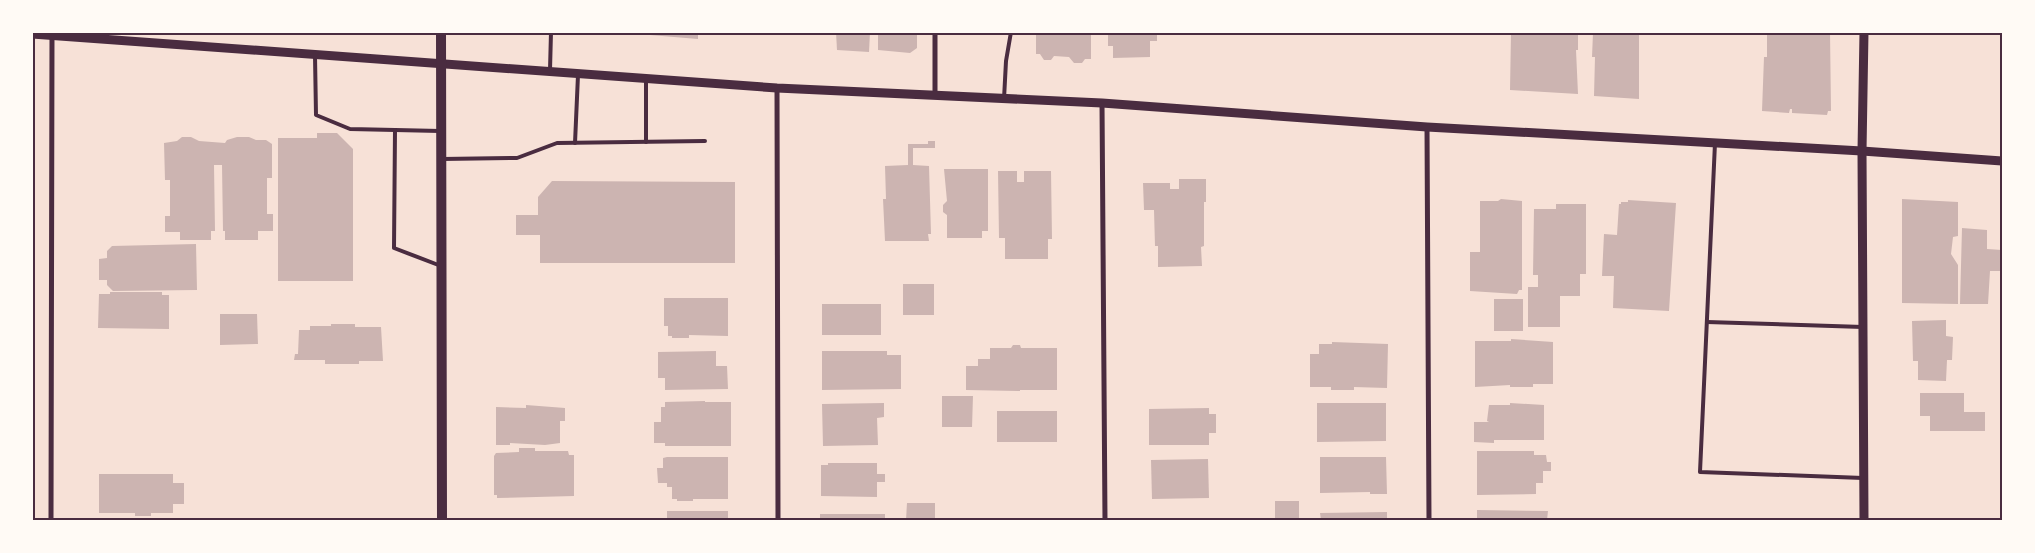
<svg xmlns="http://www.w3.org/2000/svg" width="2035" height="553" viewBox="0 0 2035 553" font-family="'Source Sans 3',sans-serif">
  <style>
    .building { fill: #ccb4b1 }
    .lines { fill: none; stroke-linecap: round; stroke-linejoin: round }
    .service { stroke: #4a2c40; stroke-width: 4 }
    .minor { stroke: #4a2c40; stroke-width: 5 }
    .tertiary { stroke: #4a2c40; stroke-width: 9 }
    .secondary { stroke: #4a2c40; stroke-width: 10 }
    .neatline { fill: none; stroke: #4a2c40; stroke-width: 2 }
  </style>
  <rect width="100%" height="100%" fill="#f7e1d7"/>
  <!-- building -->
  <g class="building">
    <polygon points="650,32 698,32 698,39 650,35"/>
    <polygon points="836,32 870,32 869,52 837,50"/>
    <polygon points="878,32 917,32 917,48 910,53 878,50"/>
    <polygon points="1036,32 1091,32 1091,59 1085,59 1082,63 1074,63 1069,57 1054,56 1051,60 1044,60 1040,54 1036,54"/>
    <polygon points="1108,32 1157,32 1157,41 1150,41 1150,57 1113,58 1113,46 1108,46"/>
    <polygon points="1578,32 1578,50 1576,50 1578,94 1510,90 1511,33"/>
    <polygon points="1767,32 1830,32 1831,111 1828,111 1827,115 1792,113 1792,109 1790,109 1789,113 1762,111 1764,57 1767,57"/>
    <polygon points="1593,33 1639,34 1639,99 1594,96 1595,57 1592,57"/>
    <polygon points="317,133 337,133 353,149 353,281 278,281 278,138 317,138"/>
    <polygon points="182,137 191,137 199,141 225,143 227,140 237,137 249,137 256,140 266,140 272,144 272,178 267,178 267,214 273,214 273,231 258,231 258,240 225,240 225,231 223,231 222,165 214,165 215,231 211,231 211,240 180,240 180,232 165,232 165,216 170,216 170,180 165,180 164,143 177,141"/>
    <polygon points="928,141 935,141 935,148 913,148 913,165 929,166 931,234 928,234 929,241 885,241 883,199 886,199 885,166 908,165 908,144 928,144"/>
    <polygon points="944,169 988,169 988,231 982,231 982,238 947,238 947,215 943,212 943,205 947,201"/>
    <polygon points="998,171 1017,171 1017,182 1024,182 1024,171 1051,171 1052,239 1048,239 1048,259 1005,259 1005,238 999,238"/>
    <polygon points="1179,179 1206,179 1206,202 1204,202 1204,246 1201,247 1202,266 1158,267 1158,246 1155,246 1154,210 1144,210 1143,183 1170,183 1170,189 1179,189"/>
    <polygon points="552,181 735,182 735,263 540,263 540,235 516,235 516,215 538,215 538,197"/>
    <polygon points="1501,199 1522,201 1522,290 1519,290 1517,294 1470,291 1470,252 1480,252 1480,201 1498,201"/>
    <polygon points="1902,199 1958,202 1958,236 1953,237 1951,254 1958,265 1958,304 1902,303"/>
    <polygon points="1628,200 1676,203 1669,311 1613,308 1614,276 1602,276 1604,234 1617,235 1619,204 1621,204 1621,202 1628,202"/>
    <polygon points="1556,204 1586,204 1586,274 1580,274 1580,296 1560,296 1560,327 1528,327 1528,287 1538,287 1538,275 1533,275 1534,209 1556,209"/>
    <polygon points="1962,228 1987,230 1987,249 2002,250 2002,271 1990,271 1988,304 1960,304"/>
    <polygon points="196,244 197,290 113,291 107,285 107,280 99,280 99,259 107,258 107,251 112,246"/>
    <rect x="903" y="284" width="31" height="31"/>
    <polygon points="110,292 162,292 162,295 169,295 169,329 98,328 99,294 110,294"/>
    <polygon points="664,298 728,298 728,336 689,335 689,338 672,338 672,336 668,336 668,326 664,326"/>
    <rect x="1494" y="299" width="29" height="32"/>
    <rect x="822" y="304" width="59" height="31"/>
    <polygon points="220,314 257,314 258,344 220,345"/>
    <polygon points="1946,320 1946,336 1953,337 1952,360 1947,360 1946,381 1918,380 1918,361 1913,361 1912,321"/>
    <polygon points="331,324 355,324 355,327 381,327 383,361 359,361 359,364 325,364 325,360 294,360 295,354 298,354 299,330 310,330 310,326 331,326"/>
    <polygon points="1511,339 1553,342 1553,384 1533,384 1533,387 1510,387 1510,385 1475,387 1475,341 1511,341"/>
    <polygon points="1332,342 1388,344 1387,388 1354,387 1354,390 1331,390 1331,387 1310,387 1310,354 1319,354 1319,344 1332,344"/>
    <polygon points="1013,345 1020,345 1021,348 1057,348 1057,390 1020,390 1020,391 966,390 966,366 978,366 978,359 990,359 990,348 1011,348"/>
    <polygon points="716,351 716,366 727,366 728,389 665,390 665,378 658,378 658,352"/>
    <polygon points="822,351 887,351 887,355 901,355 901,389 822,390"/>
    <polygon points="1920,393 1964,393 1964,412 1985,412 1985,431 1930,431 1930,416 1920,416"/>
    <polygon points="942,396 973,396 972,427 942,427"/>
    <polygon points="705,401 705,402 731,402 731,446 665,446 665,443 654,443 654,422 661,422 661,407 665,407 665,402"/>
    <polygon points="884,403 884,417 877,418 878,445 823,446 822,404"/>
    <polygon points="1317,403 1386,403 1386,441 1317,442"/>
    <polygon points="1510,403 1544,405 1544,440 1494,440 1494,443 1474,442 1474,422 1489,422 1487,421 1489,405 1510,405"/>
    <polygon points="526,405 565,408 565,421 560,421 560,443 545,445 510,443 510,445 496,445 496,407 526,408"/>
    <polygon points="1209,408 1209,414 1216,414 1216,433 1209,433 1209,445 1149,445 1149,409"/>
    <rect x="997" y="411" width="60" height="31"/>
    <polygon points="519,448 535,448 535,451 568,451 569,455 574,455 574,496 497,498 497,495 494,495 494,456 496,453 519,452"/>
    <polygon points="1477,451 1534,451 1534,455 1546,455 1547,462 1551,462 1551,471 1543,471 1543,483 1536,483 1536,494 1477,495"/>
    <polygon points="667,457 728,457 728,499 693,499 693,501 677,501 677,499 672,499 672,487 667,487 667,483 658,483 657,468 663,468 663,458"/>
    <polygon points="1320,457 1386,457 1387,494 1370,494 1370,492 1320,493"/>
    <polygon points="1208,459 1209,498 1152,499 1151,460"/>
    <polygon points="828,463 877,463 877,474 885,474 885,482 877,482 877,497 821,496 821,465 828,465"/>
    <polygon points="99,474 173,474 173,483 184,483 184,504 173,504 173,513 151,513 151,516 135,516 135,513 99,513"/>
    <rect x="1275" y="501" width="24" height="19"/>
    <polygon points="907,503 935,503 935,520 906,520"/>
    <polygon points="1477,510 1548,511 1547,520 1477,520"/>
    <rect x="667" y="511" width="61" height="9"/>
    <polygon points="1387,512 1387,520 1321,520 1320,513"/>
    <rect x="820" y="514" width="65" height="6"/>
  </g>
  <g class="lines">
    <!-- service -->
    <g class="service">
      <polyline points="315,56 316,115 350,129 440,131"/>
      <polyline points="550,70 551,32"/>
      <polyline points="646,79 646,142"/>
      <polyline points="1004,99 1006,61 1011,32"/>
      <polyline points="395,130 394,248 441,266"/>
      <polyline points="575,143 578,75"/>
      <polyline points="1715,143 1700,472 1863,478"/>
      <polyline points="442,159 517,158 557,143 705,141"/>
      <polyline points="1707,322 1863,327"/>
    </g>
    <!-- minor -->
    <g class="minor">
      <polyline points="935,32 935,95"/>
      <polyline points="777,88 778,520"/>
      <polyline points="1102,103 1105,520"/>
      <polyline points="1427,127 1429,520"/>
      <polyline points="51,520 52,35"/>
    </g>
    <!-- tertiary -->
    <g class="tertiary">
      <polyline points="32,34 777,88 1102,103 1427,127 1862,151 2002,161"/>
      <polyline points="1864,520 1862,151 1864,32"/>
    </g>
    <!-- secondary -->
    <polyline class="secondary" points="441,32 442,520"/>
  </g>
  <!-- border -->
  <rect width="2035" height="553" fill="none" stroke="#fffaf5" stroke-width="68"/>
  <rect x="34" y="34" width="1967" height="485" class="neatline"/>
</svg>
